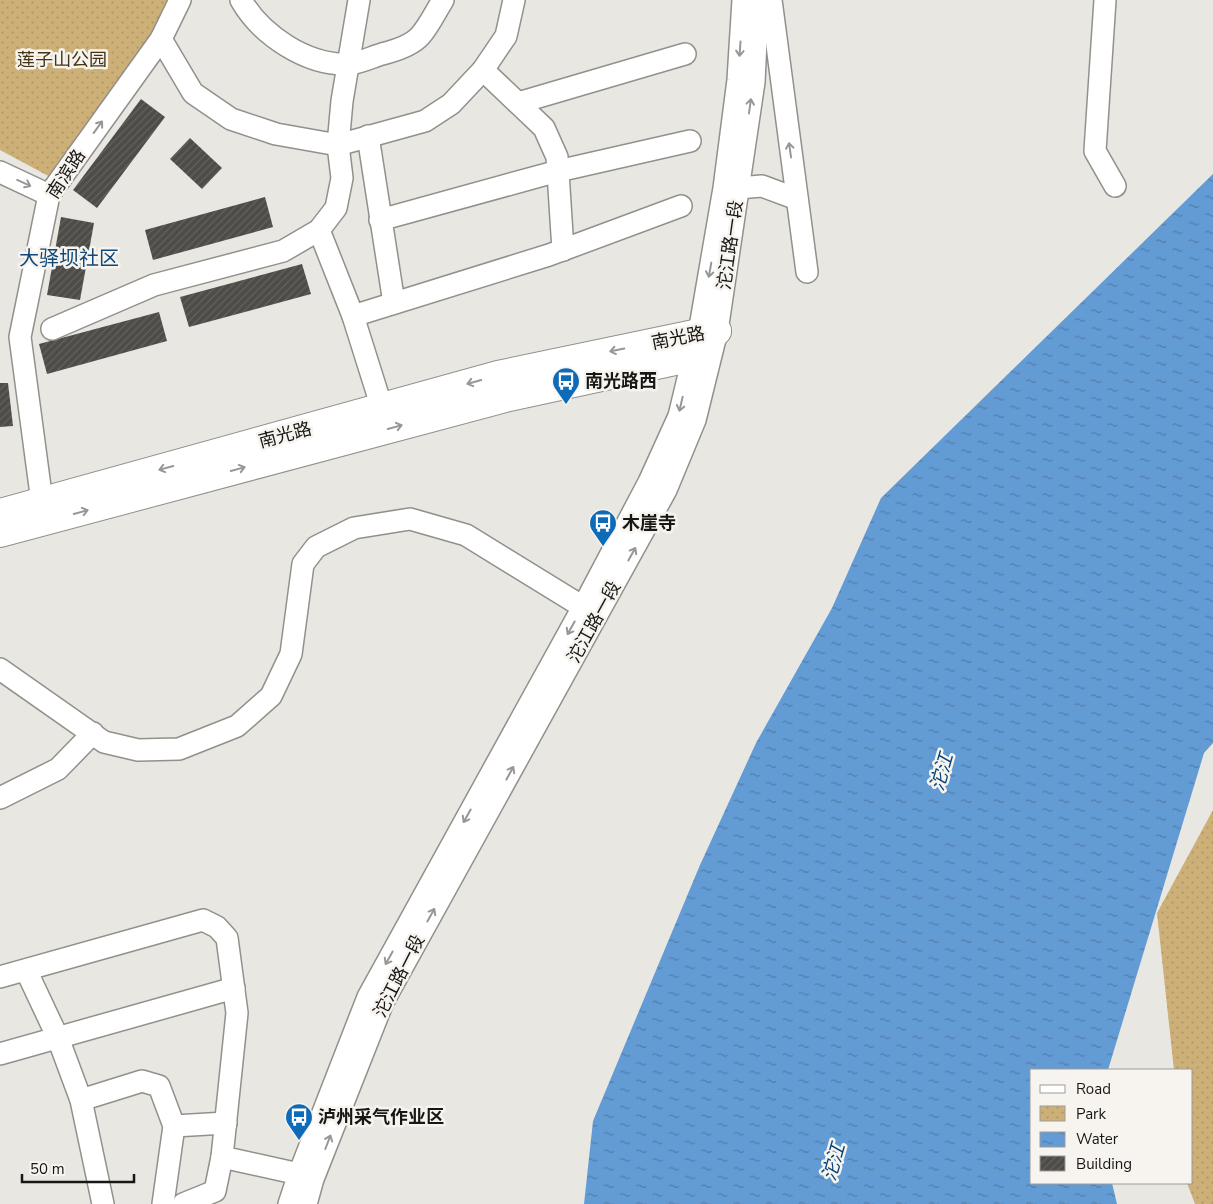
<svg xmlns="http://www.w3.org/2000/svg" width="1213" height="1204" viewBox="0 0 1213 1204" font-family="'Nunito Sans','Noto Sans SC',sans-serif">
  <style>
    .park { fill: url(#park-dots) }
    .water { fill: url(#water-ripples) }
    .building { fill: url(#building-hatch) }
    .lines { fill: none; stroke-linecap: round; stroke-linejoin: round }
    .minor-casing { stroke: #93908c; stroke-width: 24 }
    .major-casing { stroke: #93908c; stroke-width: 30 }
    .minor { stroke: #fff; stroke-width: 21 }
    .major { stroke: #fff; stroke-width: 28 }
    .oneway { stroke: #979796 }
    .labels { text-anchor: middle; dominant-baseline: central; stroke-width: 5; stroke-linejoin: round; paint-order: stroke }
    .park-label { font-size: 18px; fill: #443413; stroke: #f7f4ef }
    .street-label { font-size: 18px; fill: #171715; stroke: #f7f4ef }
    .poi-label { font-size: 18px; font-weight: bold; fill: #171715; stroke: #f7f4ef; text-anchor: start }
    .water-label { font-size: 19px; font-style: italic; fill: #024378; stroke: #f7f4ef }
    .quarter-label { font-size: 20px; fill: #114779; stroke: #f7f4ef }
  </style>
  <defs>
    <pattern id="park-dots" width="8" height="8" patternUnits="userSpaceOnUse" patternTransform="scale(1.25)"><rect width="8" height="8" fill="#cdb077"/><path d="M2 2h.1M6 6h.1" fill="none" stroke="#af9766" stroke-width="1.8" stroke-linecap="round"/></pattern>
    <pattern id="water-ripples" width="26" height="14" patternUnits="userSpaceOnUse" patternTransform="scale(1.25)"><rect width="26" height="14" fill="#639bd4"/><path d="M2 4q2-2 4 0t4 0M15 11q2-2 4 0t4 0" fill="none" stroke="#517dab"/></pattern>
    <pattern id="building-hatch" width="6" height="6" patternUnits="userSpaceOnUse" patternTransform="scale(1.25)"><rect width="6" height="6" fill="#4e4c48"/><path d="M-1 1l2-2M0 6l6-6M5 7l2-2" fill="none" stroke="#63625f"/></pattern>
  </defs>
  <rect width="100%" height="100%" fill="#e9e7e2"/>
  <!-- park -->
  <g class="park">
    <polygon points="0,0 172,0 158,28 52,178 0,150"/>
    <polygon points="1213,810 1213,1204 1195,1204 1187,1183 1192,1183 1192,1070 1174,1070 1157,913"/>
  </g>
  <!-- water -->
  <polygon class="water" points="1213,174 1213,743 1204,753 1108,1070 1032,1070 1032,1183 1112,1183 1117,1204 584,1204 593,1121 700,865 756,743 832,608 881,498"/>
  <!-- building -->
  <g class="building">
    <polygon points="141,99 165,117 97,208 73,190"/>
    <polygon points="190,138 222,168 202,189 170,159"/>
    <polygon points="265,197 273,227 153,260 145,230"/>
    <polygon points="61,217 94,223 80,300 47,295"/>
    <polygon points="302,264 311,294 189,327 180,297"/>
    <polygon points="159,312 167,341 47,374 39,344"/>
    <polygon points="0,383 8,383 13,426 0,427"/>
  </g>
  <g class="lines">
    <!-- minor casing -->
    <g class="minor-casing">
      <g id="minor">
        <path d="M 241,0 C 261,35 307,66 349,64 C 360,63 372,57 382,54 C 394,51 412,45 420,36 C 429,26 436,11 443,0"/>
        <polyline points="771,0 807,272"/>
        <polyline points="1105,0 1095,151 1115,186"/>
        <polyline points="161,39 193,93 231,119 276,134 338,145 425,121 451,104 483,70 506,36 514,0"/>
        <polyline points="483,70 544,128 557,157 563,250"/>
        <polyline points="518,103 685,54"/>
        <polyline points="368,136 394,303"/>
        <polyline points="0,172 49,195"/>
        <polyline points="738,188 762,186 797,199"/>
        <polyline points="380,220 558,171 690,141"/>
        <polyline points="319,230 353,316 382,408"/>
        <polyline points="353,316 549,255 681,206"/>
        <polyline points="52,329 154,285 283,251 319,230 336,208 342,178 338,145 342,101 359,0"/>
        <polyline points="44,517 20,337 49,195 161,39 180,0"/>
        <polyline points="0,669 104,742 138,750 179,749 237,726 271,696 291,654 303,564 316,547 354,528 410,519 466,535 583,607 593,616"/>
        <polyline points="0,798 58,769 93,733"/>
        <polyline points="26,970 58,1038 81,1100 103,1204"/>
        <polyline points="0,977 203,920 217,927 227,938 237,1013 222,1157 299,1174 311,1178"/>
        <polyline points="0,1054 234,988"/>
        <polyline points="81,1100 142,1081 159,1086 174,1126 163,1204"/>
        <polyline points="174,1126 226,1123"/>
        <polyline points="183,1204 215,1191 222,1157"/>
        <polyline points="289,1204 299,1174 368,997 583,607 649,482 679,416 699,333 724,188 738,80 743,0"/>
        <polyline points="306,1204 313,1179 383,1002 666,490 695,420 717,331 754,82 758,0"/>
      </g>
    </g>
    <!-- major casing -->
    <g class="major-casing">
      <g id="major">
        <polyline points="0,513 498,375 699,333 717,331"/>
        <polyline points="0,533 509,397 693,357 717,331"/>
      </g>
    </g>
    <!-- minor -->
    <use href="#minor" class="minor"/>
    <!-- major -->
    <use href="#major" class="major"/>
  </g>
  <!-- one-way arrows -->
  <defs><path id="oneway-shaft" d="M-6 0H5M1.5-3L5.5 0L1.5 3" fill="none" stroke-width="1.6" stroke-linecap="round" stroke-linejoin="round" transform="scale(1.25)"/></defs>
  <g class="oneway">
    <use href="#oneway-shaft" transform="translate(740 49) rotate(94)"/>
    <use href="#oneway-shaft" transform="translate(750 106) rotate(-82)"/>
    <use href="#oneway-shaft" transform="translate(98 127) rotate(-54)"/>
    <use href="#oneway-shaft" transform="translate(790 150) rotate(-98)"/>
    <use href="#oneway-shaft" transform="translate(24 183) rotate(25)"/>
    <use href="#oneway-shaft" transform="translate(710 270) rotate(100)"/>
    <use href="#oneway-shaft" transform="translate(617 350) rotate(168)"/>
    <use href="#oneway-shaft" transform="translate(474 382) rotate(164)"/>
    <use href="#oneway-shaft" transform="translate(681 404) rotate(103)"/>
    <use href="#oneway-shaft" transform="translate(395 427) rotate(-15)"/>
    <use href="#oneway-shaft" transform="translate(166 468) rotate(165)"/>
    <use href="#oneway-shaft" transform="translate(238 469) rotate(-15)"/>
    <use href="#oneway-shaft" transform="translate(81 512) rotate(-15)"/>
    <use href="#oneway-shaft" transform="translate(632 554) rotate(-61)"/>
    <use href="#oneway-shaft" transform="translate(571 628) rotate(119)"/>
    <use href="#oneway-shaft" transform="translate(510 773) rotate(-61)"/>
    <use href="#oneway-shaft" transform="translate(467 816) rotate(119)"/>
    <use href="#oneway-shaft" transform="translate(431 915) rotate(-61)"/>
    <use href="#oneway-shaft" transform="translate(389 958) rotate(119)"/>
    <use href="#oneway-shaft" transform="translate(328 1142) rotate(-69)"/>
  </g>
  <!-- icons -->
  <defs>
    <g id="bus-pin" transform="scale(1.4375)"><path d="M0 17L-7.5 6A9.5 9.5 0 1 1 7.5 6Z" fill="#0d6bb8" stroke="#f7f4ef"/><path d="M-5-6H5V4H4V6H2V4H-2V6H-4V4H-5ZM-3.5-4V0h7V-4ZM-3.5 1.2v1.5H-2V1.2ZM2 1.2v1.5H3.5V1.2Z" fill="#fff"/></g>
  </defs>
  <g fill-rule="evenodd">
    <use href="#bus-pin" x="566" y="381"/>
    <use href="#bus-pin" x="603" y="523"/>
    <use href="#bus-pin" x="299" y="1117"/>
  </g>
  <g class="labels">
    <!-- park labels -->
    <g class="park-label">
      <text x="62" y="60">莲子山公园</text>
    </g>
    <!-- street labels -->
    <g class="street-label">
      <text transform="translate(66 174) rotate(-57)">南滨路</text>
      <text transform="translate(730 245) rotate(-82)">沱江路一段</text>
      <text transform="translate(678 338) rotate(-11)">南光路</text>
      <text transform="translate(285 435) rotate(-15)">南光路</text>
      <text transform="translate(594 622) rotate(-61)">沱江路一段</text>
      <text transform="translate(399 976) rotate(-63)">沱江路一段</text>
    </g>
    <!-- poi labels -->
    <g class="poi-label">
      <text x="585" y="381">南光路西</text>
      <text x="622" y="523">木崖寺</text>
      <text x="318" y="1117">泸州采气作业区</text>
    </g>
    <!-- water labels -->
    <g class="water-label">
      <text transform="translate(942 772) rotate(-74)">沱江</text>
      <text transform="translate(834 1162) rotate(-74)">沱江</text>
    </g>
    <!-- quarter labels -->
    <g class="quarter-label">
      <text x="69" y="258">大驿坝社区</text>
    </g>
  </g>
  <!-- legend -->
  <rect x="1030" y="1069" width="162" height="115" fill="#f7f4ef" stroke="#9d9c98"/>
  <rect x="1040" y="1085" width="25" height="8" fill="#ffffff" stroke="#9d9c98"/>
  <text x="1076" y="1094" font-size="15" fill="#171715">Road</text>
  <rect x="1040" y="1106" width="25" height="15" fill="url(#park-dots)" stroke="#9d9c98"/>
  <text x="1076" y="1119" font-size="15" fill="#171715">Park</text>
  <rect x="1040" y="1132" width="25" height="15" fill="url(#water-ripples)" stroke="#9d9c98"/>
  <text x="1076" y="1144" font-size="15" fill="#171715">Water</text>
  <rect x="1040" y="1156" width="25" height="15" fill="url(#building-hatch)" stroke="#9d9c98"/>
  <text x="1076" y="1169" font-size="15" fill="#171715">Building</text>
  <!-- scale -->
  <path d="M22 1174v8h112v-8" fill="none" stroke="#171715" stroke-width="2.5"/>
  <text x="30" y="1174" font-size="15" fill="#171715" stroke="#f7f4ef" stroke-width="4" paint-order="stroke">50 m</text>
</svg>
